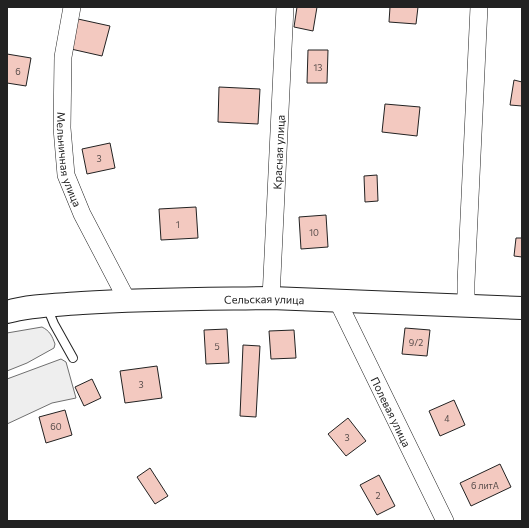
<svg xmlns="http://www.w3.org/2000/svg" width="529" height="528" viewBox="0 0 529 528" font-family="Commissioner,sans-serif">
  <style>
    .green { fill: #eee; stroke: #6f6f6f }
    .building { fill: #f3c9c0; stroke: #222 }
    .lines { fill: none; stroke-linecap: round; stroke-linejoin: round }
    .lane-casing { stroke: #222; stroke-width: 10 }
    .street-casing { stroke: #222; stroke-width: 18 }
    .secondary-casing { stroke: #222; stroke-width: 24 }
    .lane { stroke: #fff; stroke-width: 8 }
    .street { stroke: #fff; stroke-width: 17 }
    .secondary { stroke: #fff; stroke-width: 22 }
    .labels { text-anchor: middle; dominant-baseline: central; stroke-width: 3; stroke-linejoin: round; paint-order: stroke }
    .number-label { font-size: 9px; fill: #564c4a }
    .street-label { font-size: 11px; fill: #222; stroke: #fff }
  </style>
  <rect width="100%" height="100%" fill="#fff"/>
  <!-- green -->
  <g class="green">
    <path d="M 42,327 C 50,331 52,336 55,344 L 54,348 L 27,363 L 7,371 L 7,333 Z"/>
    <polygon points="61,359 66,362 76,398 52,403 7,424 7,379"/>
  </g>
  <!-- building -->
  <g class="building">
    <polygon points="297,7 317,7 313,31 294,27"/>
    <polygon points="390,7 418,7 416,24 389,22"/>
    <polygon points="78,19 110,26 102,56 71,49"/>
    <polygon points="308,50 328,50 327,83 307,83"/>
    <polygon points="7,54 31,58 26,86 7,83"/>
    <polygon points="514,80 522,82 522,106 510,105"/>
    <polygon points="219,87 260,89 258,124 218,122"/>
    <polygon points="385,104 420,107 417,136 382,132"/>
    <polygon points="110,143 115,168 87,174 82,149"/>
    <polygon points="377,175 378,201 365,202 364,176"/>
    <polygon points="196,207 198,238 161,240 159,209"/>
    <polygon points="326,215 328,247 301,249 299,217"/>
    <polygon points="516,238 522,238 522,257 514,256"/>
    <polygon points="405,328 430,330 427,356 402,354"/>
    <polygon points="227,329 229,363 206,364 204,330"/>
    <polygon points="294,330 296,358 271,359 269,331"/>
    <polygon points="243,345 260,346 256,417 240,416"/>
    <polygon points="157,366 162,398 125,403 120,371"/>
    <polygon points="92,379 101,398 84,406 75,387"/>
    <polygon points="454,400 465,425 440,436 429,411"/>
    <polygon points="65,410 72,435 46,443 39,417"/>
    <polygon points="348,418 366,441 346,456 328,434"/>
    <polygon points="500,464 511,487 471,506 460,483"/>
    <polygon points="150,468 168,496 155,504 137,477"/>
    <polygon points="379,475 395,506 377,515 360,485"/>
  </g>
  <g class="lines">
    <!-- lane casing -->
    <g class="lane-casing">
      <polyline id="lane" points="47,307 54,324 73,358"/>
    </g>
    <!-- street casing -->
    <g class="street-casing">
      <g id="street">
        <path id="s1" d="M 72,7 L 63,57 L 62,128 L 66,175 L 82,214 L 127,300"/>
        <path id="s2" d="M 271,298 L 285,7"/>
        <path id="s3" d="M 338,302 L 445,521"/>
        <polyline points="466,306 466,282 479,7"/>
      </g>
    </g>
    <!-- secondary casing -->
    <g class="secondary-casing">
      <g id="secondary">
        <path id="s4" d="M 7,312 C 31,305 58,305 82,303 C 145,299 208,299 271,298 L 522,308"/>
      </g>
    </g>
    <!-- lane -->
    <use href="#lane" class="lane"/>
    <!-- street -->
    <use href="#street" class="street"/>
    <!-- secondary -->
    <use href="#secondary" class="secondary"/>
  </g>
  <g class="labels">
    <!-- number labels -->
    <g class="number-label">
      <text x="318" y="67">13</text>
      <text x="18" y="71">6</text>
      <text x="99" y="158">3</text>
      <text x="178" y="224">1</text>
      <text x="314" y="232">10</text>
      <text x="416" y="342">9/2</text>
      <text x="217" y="346">5</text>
      <text x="141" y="384">3</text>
      <text x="447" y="418">4</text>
      <text x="56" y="426">60</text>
      <text x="347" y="437">3</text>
      <text x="485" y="485">6 литА</text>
      <text x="378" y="495">2</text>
    </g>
    <!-- street labels -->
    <g class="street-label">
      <text stroke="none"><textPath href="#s2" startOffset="146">Красная улица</textPath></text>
      <text stroke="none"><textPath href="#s1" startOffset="154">Мельничная улица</textPath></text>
      <text stroke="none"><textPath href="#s4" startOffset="258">Сельская улица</textPath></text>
      <text stroke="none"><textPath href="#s3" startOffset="122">Полевая улица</textPath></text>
    </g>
  </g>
  <!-- border -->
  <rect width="529" height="528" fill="none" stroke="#222222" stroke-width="16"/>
</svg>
